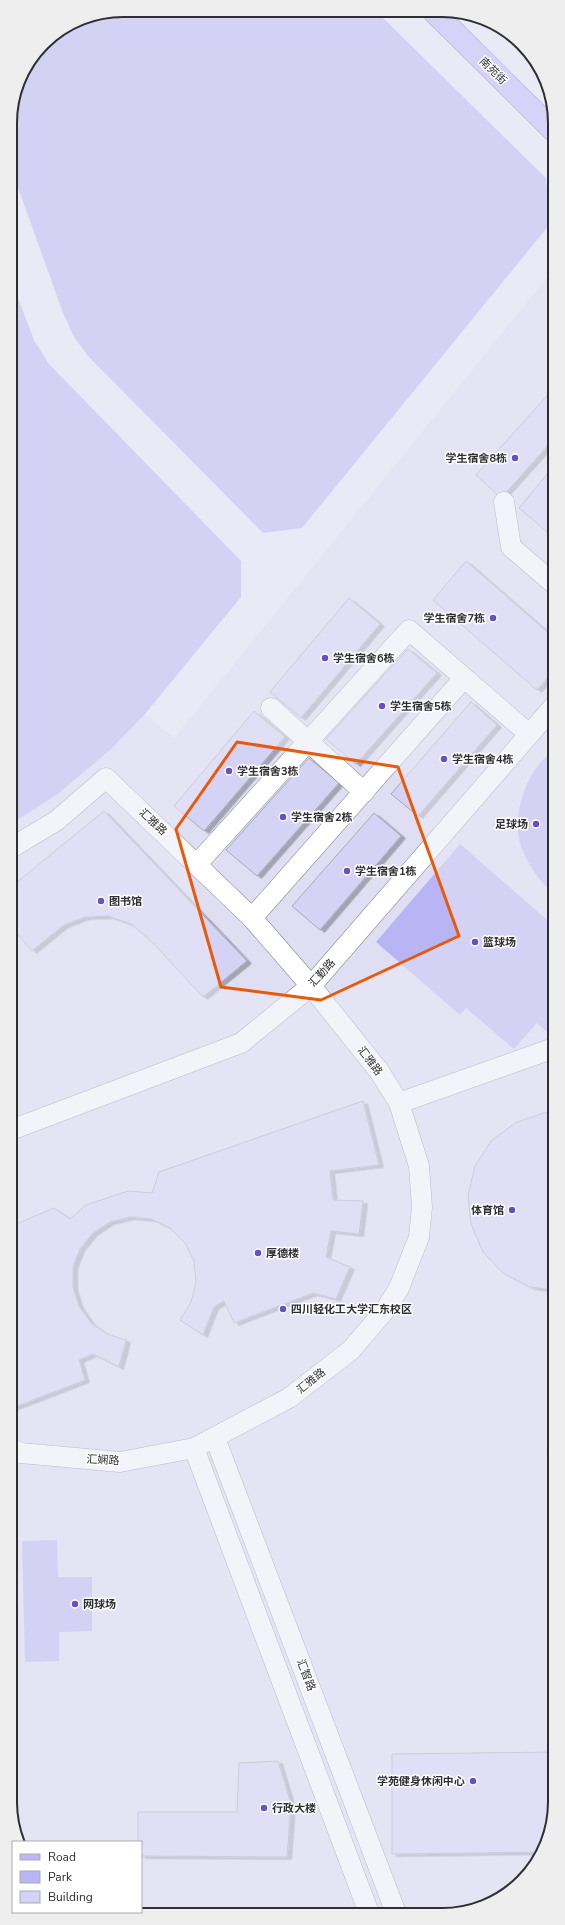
<svg xmlns="http://www.w3.org/2000/svg" width="565" height="1925" viewBox="0 0 565 1925" font-family="'Nunito Sans','Noto Sans SC',sans-serif">
  <style>
    .built { fill: #dfdef2 }
    .green { fill: #b9b5f4 }
    .building { fill: #d4d3f5; stroke: #aaaab6; filter: url(#shadow) }
    .lines { fill: none; stroke-linecap: round; stroke-linejoin: round }
    .minor-casing { stroke: #858590; stroke-width: 21 }
    .major-casing { stroke: #7066b4; stroke-width: 23 }
    .minor { stroke: #fff; stroke-width: 20 }
    .major { stroke: #beb5fb; stroke-width: 22 }
    .marked { fill: none; stroke: #e8590c; stroke-width: 3; stroke-linejoin: round }
    .poi-dot { fill: #6650c9; stroke: #fff; stroke-width: 1.5 }
    .labels { text-anchor: middle; dominant-baseline: central; stroke-width: 3; stroke-linejoin: round; paint-order: stroke }
    .street-label { font-size: 11px; fill: #2e2e33; stroke: #fff }
    .poi-label { font-size: 11px; font-weight: bold; fill: #2e2e33; stroke: #fff; text-anchor: start }
    .rim { fill: none; stroke: #2e2e33; stroke-width: 2 }
  </style>
  <defs>
    <filter id="shadow"><feDropShadow dx="4.5" dy="2.5" stdDeviation="0" flood-color="#0004"/></filter>
  </defs>
  <rect width="100%" height="100%" fill="#eaeaf6"/>
  <!-- built -->
  <polygon class="built" points="553,270 555,1809 546,1845 527,1876 498,1900 464,1913 101,1913 100,1912 141,1912 141,1842 22,1842 12,1824 11,824 58,794 111,749 145,714 174,738"/>
  <!-- green -->
  <g class="green">
    <polygon points="123,10 377,12 546,178 550,224 302,528 263,533 88,356 74,337 63,313 10,165 10,116 22,73 43,43 80,19"/>
    <polygon points="10,283 13,285 34,340 49,364 241,561 241,597 145,714 111,749 58,794 11,824"/>
    <path d="M 554,751 L 554,894 C 538,880 524,860 519,839 C 513,810 528,767 554,751 Z"/>
    <polygon points="460,844 554,926 554,1038 537,1023 514,1049 466,1008 460,1015 376,942"/>
    <polygon points="57,1540 58,1577 92,1577 92,1631 59,1632 59,1661 25,1662 22,1541"/>
  </g>
  <!-- building -->
  <g class="building">
    <polygon points="553,389 553,440 501,498 476,475"/>
    <polygon points="553,467 553,537 519,508"/>
    <polygon points="466,561 553,637 554,671 537,690 433,600"/>
    <polygon points="349,598 380,624 301,718 270,692"/>
    <polygon points="408,649 437,673 356,764 326,739"/>
    <polygon points="471,702 497,725 418,816 391,794"/>
    <polygon points="254,711 285,737 204,831 174,806"/>
    <polygon points="309,758 339,783 257,876 226,850"/>
    <polygon points="104,811 247,961 203,997 152,942 131,924 108,916 85,917 64,925 32,951 11,927 11,887"/>
    <polygon points="374,813 401,836 320,930 292,906"/>
    <polygon points="363,1101 379,1165 330,1171 333,1200 363,1201 359,1234 331,1231 326,1257 350,1267 336,1299 313,1293 234,1323 224,1301 214,1307 203,1335 180,1320 191,1302 196,1282 194,1261 185,1243 170,1228 151,1219 130,1217 110,1222 93,1233 80,1249 73,1267 73,1287 79,1306 91,1323 107,1334 126,1340 119,1367 93,1354 79,1360 85,1380 12,1408 11,1226 54,1208 70,1219 86,1205 128,1191 152,1193 159,1172"/>
    <polygon points="543,1113 554,1113 554,1290 530,1287 503,1273 483,1252 471,1224 468,1195 475,1166 491,1141 515,1123"/>
    <polygon points="554,1447 554,1465 547,1452"/>
    <polygon points="555,1752 555,1809 546,1845 542,1852 392,1854 392,1754"/>
    <polygon points="278,1761 291,1804 287,1857 141,1856 141,1842 138,1842 138,1812 237,1812 239,1763"/>
  </g>
  <g class="lines">
    <!-- minor casing -->
    <g class="minor-casing">
      <g id="minor">
        <polyline points="504,502 511,547 553,583"/>
        <polyline points="271,708 364,792"/>
        <polyline points="11,848 56,821 106,778 252,918 311,986 379,1071 399,1103 419,1166 422,1207 419,1237 399,1288 386,1309 351,1350 289,1398 194,1448 120,1462 21,1453 12,1449"/>
        <polyline points="197,864 409,630 529,734"/>
        <polyline points="252,918 464,678"/>
        <polyline points="399,1103 554,1048"/>
        <polyline points="11,1130 241,1043 311,986 554,706"/>
        <polyline points="215,1438 396,1913"/>
        <polyline points="194,1448 369,1913"/>
      </g>
    </g>
    <!-- major casing -->
    <g class="major-casing">
      <polyline id="major" points="434,12 553,130"/>
    </g>
    <!-- minor -->
    <use href="#minor" class="minor"/>
    <!-- major -->
    <use href="#major" class="major"/>
  </g>
  <!-- marked area -->
  <path d="M0 0H565V1925H0ZM 237,742 L 398,767 L 459,936 L 321,1000 L 221,987 L 176,829 Z" fill="#eaeaf6" fill-opacity=".55" fill-rule="evenodd"/>
  <path class="marked" d="M 237,742 L 398,767 L 459,936 L 321,1000 L 221,987 L 176,829 Z"/>
  <!-- markers -->
  <g class="poi-dot">
    <circle cx="515" cy="458" r="4"/>
    <circle cx="493" cy="618" r="4"/>
    <circle cx="325" cy="658" r="4"/>
    <circle cx="382" cy="706" r="4"/>
    <circle cx="444" cy="759" r="4"/>
    <circle cx="229" cy="771" r="4"/>
    <circle cx="283" cy="817" r="4"/>
    <circle cx="536" cy="824" r="4"/>
    <circle cx="347" cy="871" r="4"/>
    <circle cx="101" cy="901" r="4"/>
    <circle cx="475" cy="942" r="4"/>
    <circle cx="512" cy="1210" r="4"/>
    <circle cx="258" cy="1253" r="4"/>
    <circle cx="283" cy="1309" r="4"/>
    <circle cx="75" cy="1604" r="4"/>
    <circle cx="473" cy="1781" r="4"/>
    <circle cx="264" cy="1808" r="4"/>
  </g>
  <g class="labels">
    <!-- street labels -->
    <g class="street-label">
      <text transform="translate(493 71) rotate(45)">南苑街</text>
      <text transform="translate(153 822) rotate(43)">汇雅路</text>
      <text transform="translate(322 973) rotate(-48)">汇勤路</text>
      <text transform="translate(370 1061) rotate(53)">汇雅路</text>
      <text transform="translate(311 1381) rotate(-38)">汇雅路</text>
      <text transform="translate(103 1460) rotate(3)">汇娴路</text>
      <text transform="translate(306 1675) rotate(69)">汇智路</text>
    </g>
    <!-- poi labels -->
    <g class="poi-label">
      <text x="507" y="458" text-anchor="end">学生宿舍8栋</text>
      <text x="485" y="618" text-anchor="end">学生宿舍7栋</text>
      <text x="333" y="658">学生宿舍6栋</text>
      <text x="390" y="706">学生宿舍5栋</text>
      <text x="452" y="759">学生宿舍4栋</text>
      <text x="237" y="771">学生宿舍3栋</text>
      <text x="291" y="817">学生宿舍2栋</text>
      <text x="528" y="824" text-anchor="end">足球场</text>
      <text x="355" y="871">学生宿舍1栋</text>
      <text x="109" y="901">图书馆</text>
      <text x="483" y="942">篮球场</text>
      <text x="504" y="1210" text-anchor="end">体育馆</text>
      <text x="266" y="1253">厚德楼</text>
      <text x="291" y="1309">四川轻化工大学汇东校区</text>
      <text x="83" y="1604">网球场</text>
      <text x="465" y="1781" text-anchor="end">学苑健身休闲中心</text>
      <text x="272" y="1808">行政大楼</text>
    </g>
  </g>
  <!-- crop -->
  <path d="M0 0H565V1925H0ZM123 17H442A106 106 0 0 1 548 123V1802A106 106 0 0 1 442 1908H123A106 106 0 0 1 17 1802V123A106 106 0 0 1 123 17Z" fill="#eeeeef" fill-rule="evenodd"/>
  <path class="rim" d="M123 17H442A106 106 0 0 1 548 123V1802A106 106 0 0 1 442 1908H123A106 106 0 0 1 17 1802V123A106 106 0 0 1 123 17Z"/>
  <!-- legend -->
  <rect x="12" y="1841" width="130" height="72" fill="#ffffff" stroke="#ababad"/>
  <rect x="20" y="1854" width="20" height="6" fill="#beb5fb" stroke="#ababad"/>
  <text x="48" y="1861" font-size="12" fill="#2e2e33">Road</text>
  <rect x="20" y="1871" width="20" height="12" fill="#b9b5f4" stroke="#ababad"/>
  <text x="48" y="1881" font-size="12" fill="#2e2e33">Park</text>
  <rect x="20" y="1891" width="20" height="12" fill="#d4d3f5" stroke="#ababad"/>
  <text x="48" y="1901" font-size="12" fill="#2e2e33">Building</text>
</svg>
